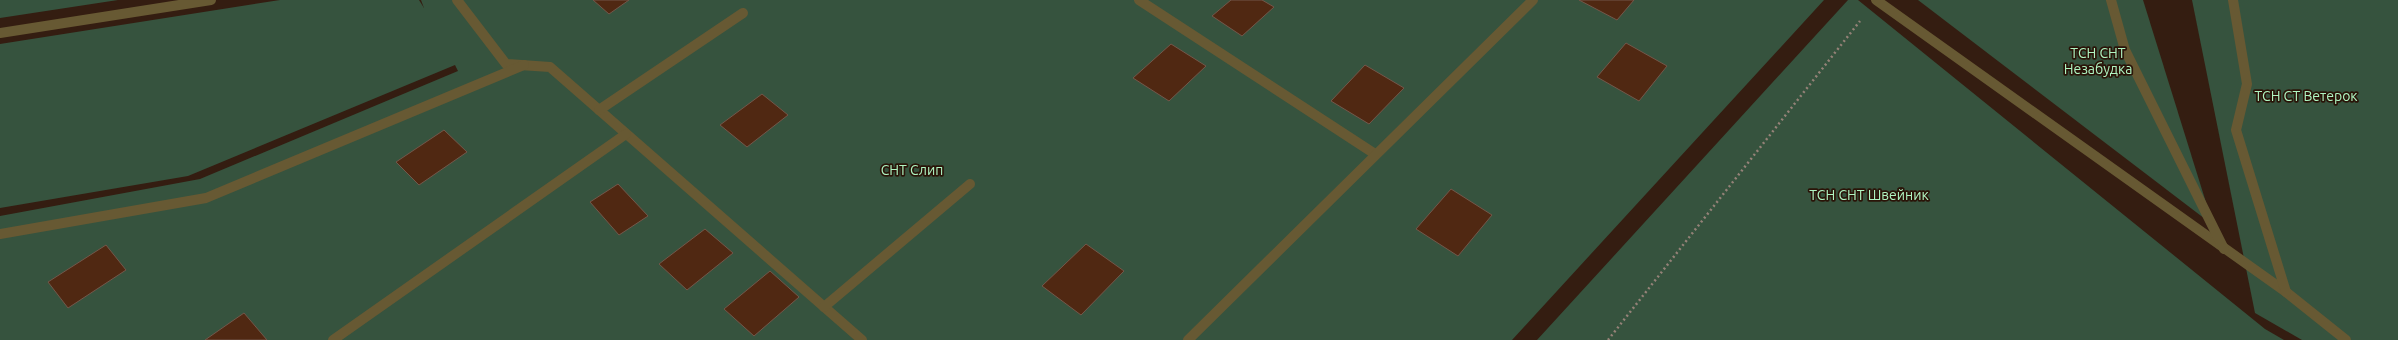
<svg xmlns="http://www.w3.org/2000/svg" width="2398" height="340" viewBox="0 0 2398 340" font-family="Ubuntu,sans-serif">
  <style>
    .green { fill: #36533e }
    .building { fill: #502812; stroke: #73574a }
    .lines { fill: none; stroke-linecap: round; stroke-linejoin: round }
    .path { stroke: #958278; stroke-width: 2.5; stroke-dasharray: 2 3; stroke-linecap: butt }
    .service { stroke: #675933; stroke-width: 10 }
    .minor { stroke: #675933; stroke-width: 10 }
    .labels { text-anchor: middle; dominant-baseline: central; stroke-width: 3.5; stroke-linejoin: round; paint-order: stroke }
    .park-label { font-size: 14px; fill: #aff5c2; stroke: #2a1408 }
  </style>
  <rect width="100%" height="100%" fill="#341d11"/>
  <!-- green -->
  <g class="green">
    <polygon points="0,0 118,0 0,18"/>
    <polygon points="280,0 419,0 424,8 421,0 1824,0 1512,340 0,340 0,216 200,179 458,71 455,65 188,176 0,208 0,44"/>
    <polygon points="1848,0 1858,0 2265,329 2284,340 1537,340"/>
    <polygon points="1918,0 2143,0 2213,225"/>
    <polygon points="2192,0 2398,0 2398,340 2302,340 2255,313"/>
  </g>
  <!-- building -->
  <g class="building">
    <polygon points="593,0 629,0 609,14"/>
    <polygon points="1231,0 1262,0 1274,7 1242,36 1212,16"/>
    <polygon points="1579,0 1634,0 1617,20"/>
    <polygon points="1626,43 1667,66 1639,101 1597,77"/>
    <polygon points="1171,44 1206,66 1169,101 1133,78"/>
    <polygon points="1365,65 1404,88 1369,124 1331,101"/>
    <polygon points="762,94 788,115 747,147 720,125"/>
    <polygon points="444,130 467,152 419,185 396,162"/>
    <polygon points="618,184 648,216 619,235 590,202"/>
    <polygon points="1451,189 1492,215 1458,256 1416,229"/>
    <polygon points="705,229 733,253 687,290 659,264"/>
    <polygon points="1086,244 1124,271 1081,315 1042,286"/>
    <polygon points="106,245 126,270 68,308 48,282"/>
    <polygon points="770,271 799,297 754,336 724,309"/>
    <polygon points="244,313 267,340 205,340 228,324"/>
  </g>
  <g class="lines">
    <!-- path -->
    <polyline class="path" points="1608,340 1860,21"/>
    <!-- service -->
    <g class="service">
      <polyline points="457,0 506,64 550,67 862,340"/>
      <polyline points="1139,0 1375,154"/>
      <polyline points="1876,0 2286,292 2346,340"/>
      <polyline points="0,33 211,0"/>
      <polyline points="599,110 743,13"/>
      <polyline points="0,234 206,198 524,65"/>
      <polyline points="824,307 970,184"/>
      <polyline points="333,340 626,134"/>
      <polyline points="1188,340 1533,0"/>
    </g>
    <!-- minor -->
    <g class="minor">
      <polyline points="2111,0 2125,50 2224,249"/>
      <polyline points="2233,0 2247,84 2236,130 2286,292"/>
    </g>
  </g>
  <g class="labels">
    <!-- park labels -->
    <g class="park-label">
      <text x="2098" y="53">ТСН СНТ<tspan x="2098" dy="16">Незабудка</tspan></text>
      <text x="2306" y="96">ТСН СТ Ветерок</text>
      <text x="912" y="170">СНТ Слип</text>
      <text x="1869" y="195">ТСН СНТ Швейник</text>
    </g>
  </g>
</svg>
